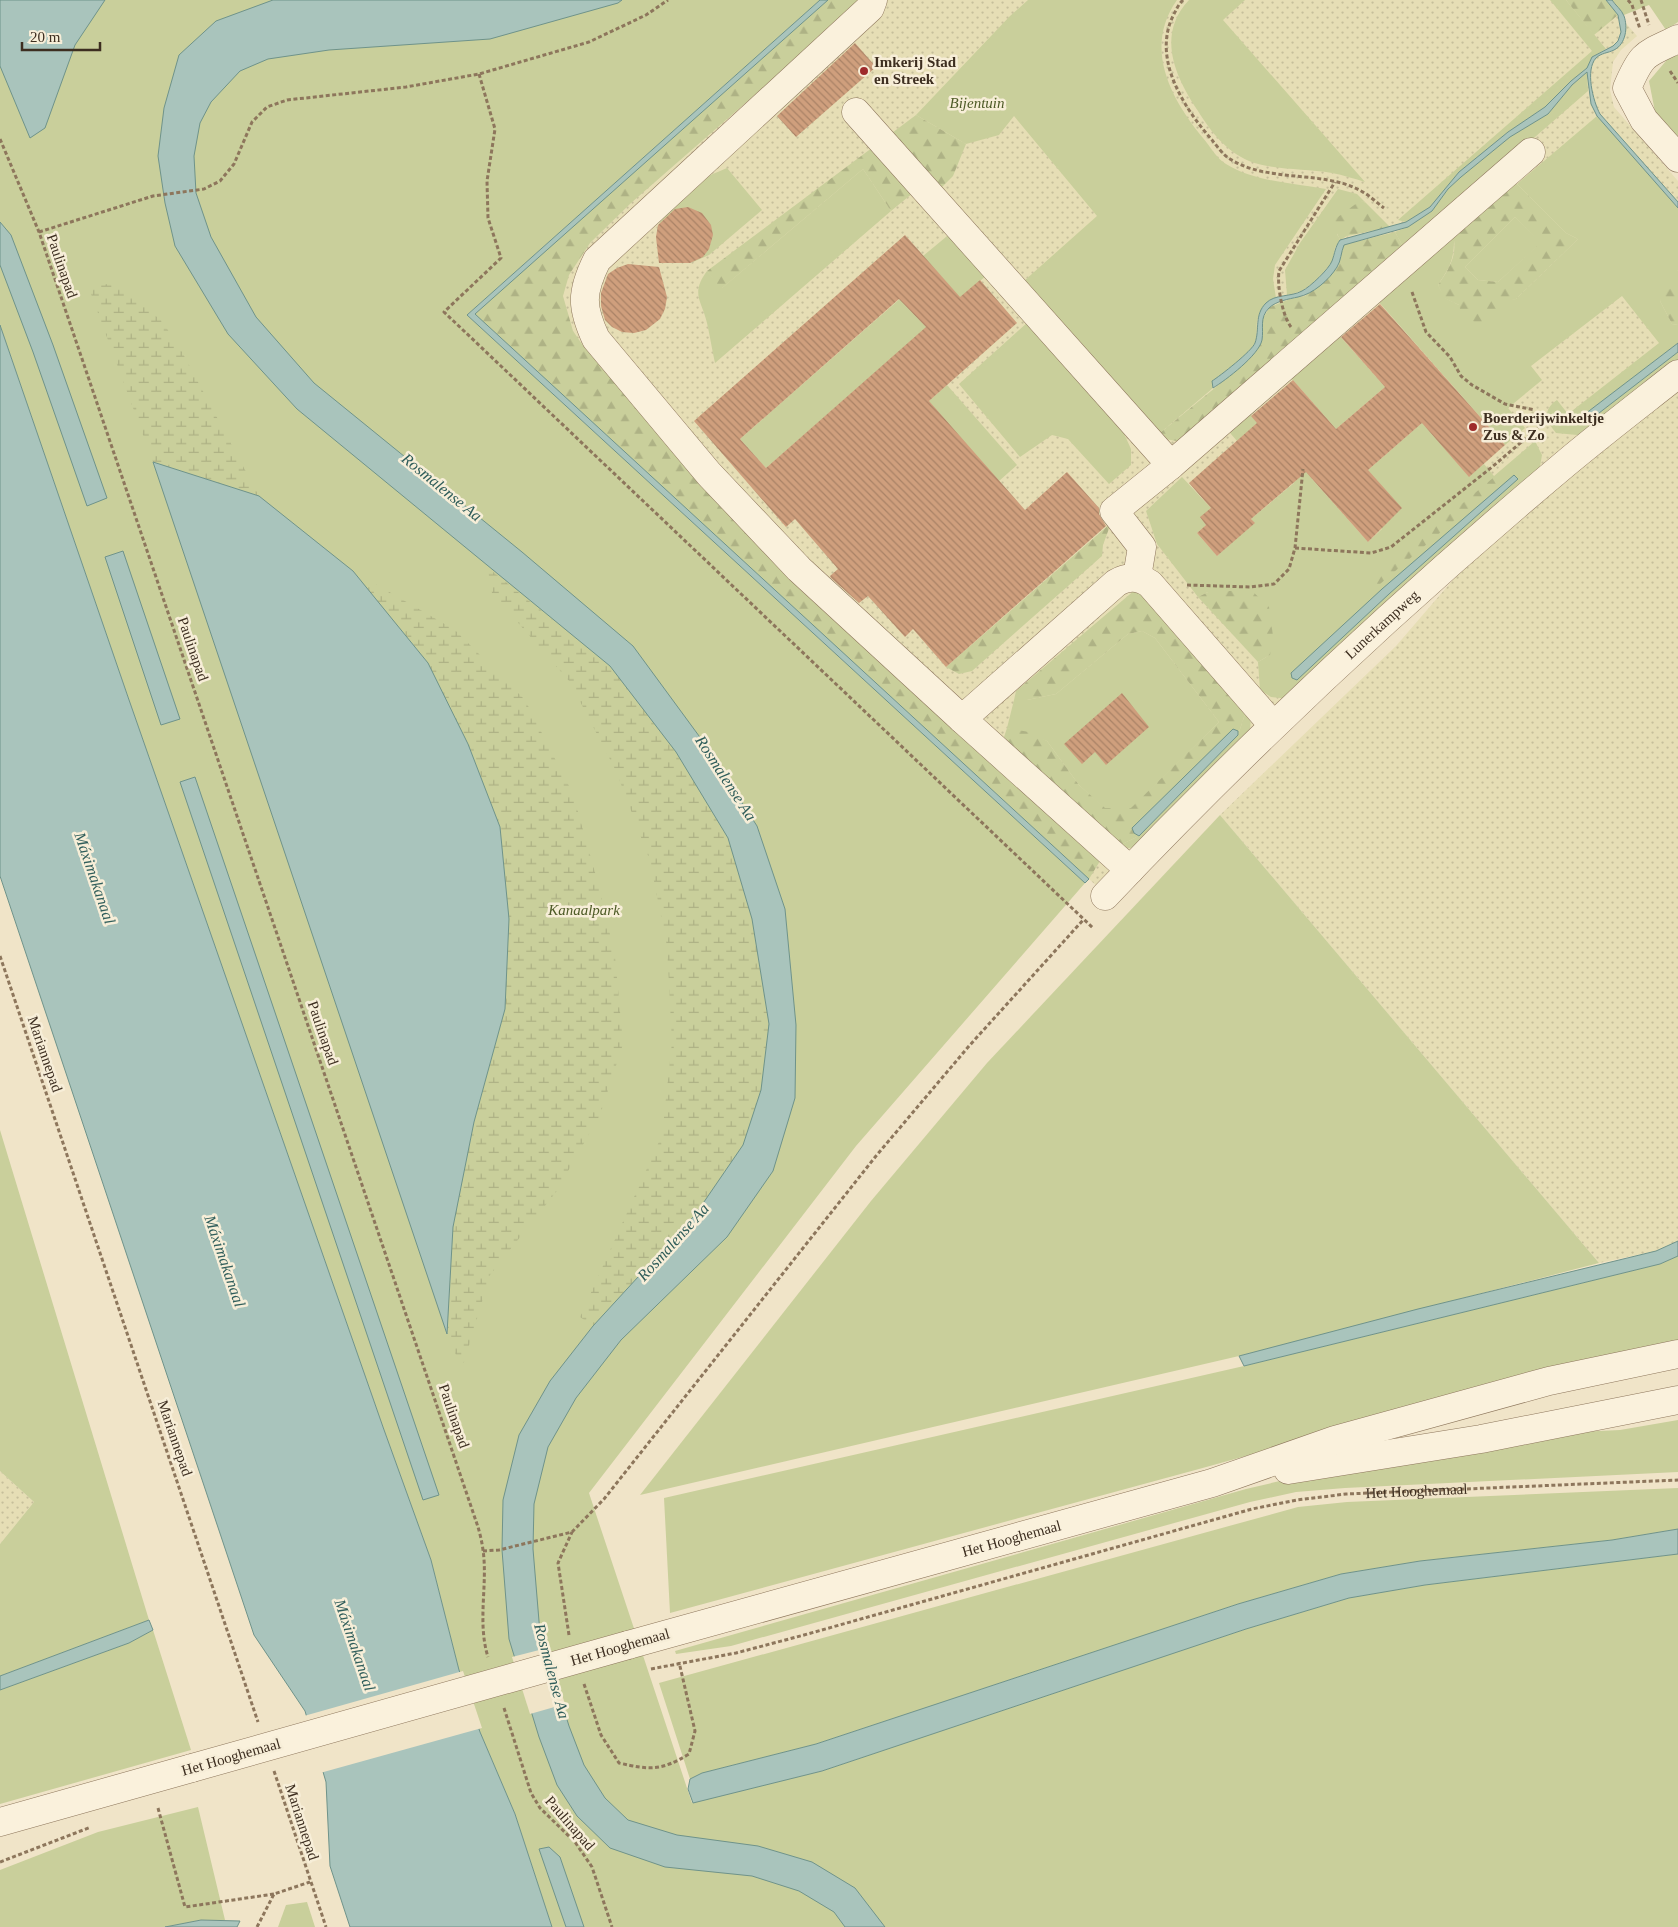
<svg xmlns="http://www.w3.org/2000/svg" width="1678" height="1927" viewBox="0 0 1678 1927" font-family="'Times New Roman',serif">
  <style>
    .farmland { fill: url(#farmland-dots) }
    .green { fill: #c9cf9b }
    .forest { fill: url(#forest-firs); fill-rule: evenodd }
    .wetland { fill: url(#wetland-marsh) }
    .water { fill: #a9c4bc; stroke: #6f938a }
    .pier { fill: #f0e4c8 }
    .building { fill: url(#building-back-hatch); fill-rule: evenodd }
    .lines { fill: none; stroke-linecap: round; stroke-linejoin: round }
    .minor-casing { stroke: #8d765c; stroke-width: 29 }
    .path { stroke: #8d765c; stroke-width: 3; stroke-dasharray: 4 2.5; stroke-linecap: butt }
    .minor { stroke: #faf1dc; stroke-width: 28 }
    .minor-bridge-casing { stroke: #8d765c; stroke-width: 29; stroke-linecap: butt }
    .minor-bridge { stroke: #faf1dc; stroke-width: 28 }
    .poi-dot { fill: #9e2a2b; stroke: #f7eed8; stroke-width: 2 }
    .labels { text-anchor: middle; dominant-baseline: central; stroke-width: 5; stroke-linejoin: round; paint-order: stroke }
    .poi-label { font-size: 15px; font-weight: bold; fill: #3d2e20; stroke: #f7eed8; text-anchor: start }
    .park-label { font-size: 15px; font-style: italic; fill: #4d5a26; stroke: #f7eed8 }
    .street-label { font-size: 15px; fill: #3d2e20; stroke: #f7eed8 }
    .water-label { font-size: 16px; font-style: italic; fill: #2f5d5a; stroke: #f7eed8 }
  </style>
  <defs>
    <pattern id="farmland-dots" width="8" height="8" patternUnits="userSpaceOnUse" patternTransform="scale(1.25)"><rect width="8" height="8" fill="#e6deb5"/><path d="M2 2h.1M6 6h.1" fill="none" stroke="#c6bf9b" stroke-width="1.8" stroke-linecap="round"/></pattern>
    <pattern id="forest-firs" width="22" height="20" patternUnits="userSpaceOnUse" patternTransform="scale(1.25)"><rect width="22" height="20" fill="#c9cf9b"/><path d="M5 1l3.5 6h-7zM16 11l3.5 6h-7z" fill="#aeb285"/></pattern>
    <pattern id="wetland-marsh" width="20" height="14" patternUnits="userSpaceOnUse" patternTransform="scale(1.25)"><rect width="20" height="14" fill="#c9cf9b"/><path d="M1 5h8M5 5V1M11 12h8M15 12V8" fill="none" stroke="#aeb285"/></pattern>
    <pattern id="building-back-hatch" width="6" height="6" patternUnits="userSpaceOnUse" patternTransform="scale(1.25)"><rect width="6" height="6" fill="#cf9f7d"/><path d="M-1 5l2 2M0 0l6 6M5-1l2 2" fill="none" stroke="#a98266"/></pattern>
  </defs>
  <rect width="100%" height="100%" fill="#f0e4c8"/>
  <!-- farmland -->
  <g class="farmland">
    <polygon points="828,0 1606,0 1637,36 1621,50 1613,62 1610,90 1614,107 1678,181 1678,360 1588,436 1101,890 474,314"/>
    <polygon points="1678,386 1678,1241 1656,1251 1599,1263 1220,815 1396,646 1489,538"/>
    <polygon points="0,1471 34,1502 0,1544"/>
  </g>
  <!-- green -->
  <g class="green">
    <polygon points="0,0 820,0 467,315 1085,883 856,1146 589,1493 692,1803 822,1771 1246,1629 1349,1598 1425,1585 1678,1554 1678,1927 552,1927 515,1814 480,1732 459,1670 431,1560 383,1427 128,697 0,325"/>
    <path d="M 1028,0 L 1177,0 C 1143,48 1171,99 1203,138 C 1210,146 1217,159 1226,164 C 1255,182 1293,183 1326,189 L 1275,265 L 1273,279 L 1276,298 C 1267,302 1259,311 1257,321 C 1256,329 1258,338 1254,345 C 1250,353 1221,376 1212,381 L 1213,388 L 1160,433 L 1024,281 L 1097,216 L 1014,116 L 999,135 L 966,144 L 916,115 L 1010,16 Z"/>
    <path d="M 1189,0 L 1245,0 L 1223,20 L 1365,182 C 1355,179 1343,175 1332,173 C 1305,168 1275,171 1249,161 C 1226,151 1211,132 1198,111 C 1175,77 1156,35 1189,0 Z"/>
    <polygon points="1550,0 1566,0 1606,49 1592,57 1587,68 1571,81 1545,107 1508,132 1459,172 1430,207 1406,222 1398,220 1592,51"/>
    <polygon points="1612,0 1678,0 1678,22 1666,30 1649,5 1624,15"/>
    <polygon points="1678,53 1678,144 1656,117 1649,81 1671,55"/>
    <polygon points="1587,72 1588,91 1405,250 1395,232 1408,227 1432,211 1448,189 1461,177 1510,137 1548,114 1572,85"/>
    <path d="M 1597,116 L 1678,208 L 1678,270 L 1660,301 L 1672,324 L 1678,325 L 1678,343 L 1585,414 L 1590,420 L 1678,352 L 1678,360 L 1588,436 L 1556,433 C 1546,421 1542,410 1557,400 L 1568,414 L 1659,343 L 1622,296 L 1531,366 L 1542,380 L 1508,408 L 1525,428 L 1505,445 L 1378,301 L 1339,335 L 1385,387 L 1336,429 L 1292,379 L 1275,393 L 1272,390 L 1264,396 L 1267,400 L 1251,415 L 1279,448 L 1237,441 L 1225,427 L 1502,182 L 1454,240 C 1454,261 1449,268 1438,285 L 1445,298 L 1459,305 L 1516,299 L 1578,239 L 1566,233 L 1517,184 Z"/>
    <path d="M 727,168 L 762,210 L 709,255 L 693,262 L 673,258 C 669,248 662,236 660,225 C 655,196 706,177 727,168 Z"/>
    <path d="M 863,169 L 891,211 L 715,363 C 712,350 710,336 707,323 C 702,301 690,294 707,271 L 722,288 Z"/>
    <polygon points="1338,189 1357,194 1366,203 1362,201 1337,234 1340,240 1335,248 1332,263 1314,282 1302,291 1287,295 1285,270 1300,243"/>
    <polygon points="1515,217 1541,243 1498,282 1478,280 1465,267"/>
    <polygon points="952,232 988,274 766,468 740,439 934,269 923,256"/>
    <polygon points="1028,322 1121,427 1131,449 1131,465 1109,484 1068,439 1052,435 1020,457 959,384"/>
    <polygon points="947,385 1017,465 999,481 805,511"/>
    <polygon points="1422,423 1469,476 1484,464 1494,476 1535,441 1542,455 1538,478 1290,699 1271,697 1260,690 1258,662 1270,655 1208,592 1198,597 1157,544 1146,511 1182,477 1211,508 1206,525 1197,533 1217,556 1254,523 1251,519 1294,483 1277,463 1321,461 1312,479 1368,542 1382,529 1379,525 1368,470"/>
    <polygon points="1142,631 1155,638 1219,722 1132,808 1105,809 1079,785 1047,741 1007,728 1014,700 1027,700 1056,694 1128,634"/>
    <polygon points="1247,708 1251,715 1250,732 1136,847 1129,848 1118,846 1139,836 1238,735"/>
    <polygon points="1220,815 1599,1263 1239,1356 640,1495 871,1201 987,1063"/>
    <polygon points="0,1130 149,1620 0,1676 0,1544 34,1502 0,1471"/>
    <polygon points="1678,1256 1678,1346 1512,1382 1199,1469 670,1613 664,1498 1244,1366 1660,1264"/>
    <polygon points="1678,1420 1678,1472 1345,1488 1296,1492 1250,1502 731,1646 676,1654 675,1651 1246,1489 1297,1477 1577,1432 1620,1430"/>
    <polygon points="1678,1488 1678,1529 1612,1540 1420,1561 1341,1574 1238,1604 816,1744 702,1773 690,1779 659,1683 1298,1507 1347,1502"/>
    <polygon points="153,1630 191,1750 0,1804 0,1690 129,1643"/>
    <polygon points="198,1807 225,1920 201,1920 165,1927 0,1927 0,1870 98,1832"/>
    <polygon points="307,1902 315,1927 278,1927 286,1905"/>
  </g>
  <!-- forest -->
  <g class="forest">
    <polygon points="828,0 863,0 631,203 590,243 569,275 563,296 573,331 584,347 738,520 1100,861 1089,879 474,314"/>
    <polygon points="1566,0 1606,0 1618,15 1594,35"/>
    <polygon points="916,115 966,144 953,176 940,189 930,179 891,211 863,169 721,289 707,271"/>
    <path d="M 1517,184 L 1566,233 L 1578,239 L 1516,299 L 1508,301 L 1502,315 L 1480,326 L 1461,313 L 1459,305 L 1444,298 L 1438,285 C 1449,269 1458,255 1453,235 L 1509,185 ZM 1515,217 L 1540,243 L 1498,282 L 1478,280 L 1465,267 Z"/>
    <polygon points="1362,201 1366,203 1390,227 1347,236 1340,240 1334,227 1335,219 1357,203"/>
    <polygon points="1395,232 1405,250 1182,442 1165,439 1160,433 1222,382 1262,340 1261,321 1270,307 1290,299 1305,296 1338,267 1343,245"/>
    <polygon points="1678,270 1678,325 1672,324 1660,301 1663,284"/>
    <polygon points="1493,478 1497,481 1496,485 1380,584 1375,585 1372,581 1375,576"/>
    <polygon points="1111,523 1103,545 1102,556 972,671 959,674 946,667"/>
    <polygon points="1136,589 1247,708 1238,735 1238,731 1134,833 1139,836 1118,846 1103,836 1004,737 1007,728 1029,732 1047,741 1079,785 1105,808 1131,808 1219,722 1155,638 1142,631 1128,634 1056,694 1027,700 1014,700 1016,691"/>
    <polygon points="1251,590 1269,607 1273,636 1270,655 1258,662 1198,597 1208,592"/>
  </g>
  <!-- wetland -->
  <g class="wetland">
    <polygon points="115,283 162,321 182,352 259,496 153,462 91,294 95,286"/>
    <polygon points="487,567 610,666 676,752 728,838 752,919 769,1024 761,1090 743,1145 695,1215 593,1326 580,1317 662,1135 672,1042 667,946 650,861 616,771 570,682 492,593"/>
    <polygon points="353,571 455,630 525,700 573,794 598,883 615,956 623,1044 600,1115 556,1192 490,1275 462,1369 447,1334 453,1227 474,1122 428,663"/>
  </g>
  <!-- water -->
  <g class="water">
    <polygon points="0,0 105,0 75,45 45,128 30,138 0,66"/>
    <polygon points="273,0 622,0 618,3 490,39 329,50 268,59 240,71 211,102 200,123 194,156 196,193 211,237 256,317 314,383 522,552 633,646 702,740 757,826 785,909 796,1025 795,1098 773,1171 727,1237 621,1340 576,1398 548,1447 534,1504 533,1549 540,1633 569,1726 584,1765 605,1798 628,1820 677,1835 758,1846 812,1862 855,1888 885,1927 845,1927 834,1912 799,1891 752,1876 665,1867 610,1848 577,1816 557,1785 539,1737 509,1639 502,1550 503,1500 519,1435 550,1381 593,1326 695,1215 743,1145 761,1090 769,1024 752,919 728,838 676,752 610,666 297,409 228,334 175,246 165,203 158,156 164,108 179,55 216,21"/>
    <polygon points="820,0 828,0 475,314 1089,879 1085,883 467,315"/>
    <path d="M 1606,0 L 1612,0 C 1615,5 1622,10 1624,16 C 1628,27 1626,44 1614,50 C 1608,53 1601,53 1596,58 C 1585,70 1593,101 1600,114 L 1678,202 L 1678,208 L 1597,116 L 1591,104 L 1587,72 L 1572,85 L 1548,114 L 1510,137 L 1461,177 L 1448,189 L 1432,211 L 1408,227 L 1344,245 C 1341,252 1341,261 1337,267 C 1329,280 1313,294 1298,297 C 1289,299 1276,301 1269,308 C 1259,318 1264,328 1262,340 C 1259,355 1226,380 1213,388 L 1212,381 C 1220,376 1252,351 1255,343 C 1260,329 1254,315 1266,303 C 1275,294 1291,297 1302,291 C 1310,287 1329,269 1332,261 C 1335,253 1335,247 1340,240 L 1406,222 L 1430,207 L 1459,172 L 1508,132 L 1545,107 L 1571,81 L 1587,68 L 1592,57 L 1613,46 L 1618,41 L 1621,32 L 1618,15 Z"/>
    <polygon points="0,222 11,235 53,345 107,498 87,506 33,352 0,265"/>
    <polygon points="0,325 128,697 383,1427 431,1560 459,1670 480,1732 515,1814 552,1927 350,1927 330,1866 326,1782 305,1711 254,1635 0,876"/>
    <polygon points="1678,343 1678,352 1590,420 1585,414"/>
    <polygon points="153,462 259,496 353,571 428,663 468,744 500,827 509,919 505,1009 474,1122 453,1227 447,1334"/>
    <polygon points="1514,475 1518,479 1389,594 1297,680 1292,678 1291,673 1382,589"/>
    <polygon points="123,551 180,719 161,725 105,557"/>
    <polygon points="1233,729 1238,731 1238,735 1139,836 1134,833 1132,828"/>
    <polygon points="195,777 439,1495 423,1500 180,782"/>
    <polygon points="1678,1241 1678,1256 1660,1264 1244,1366 1239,1356 1418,1309 1656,1251"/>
    <polygon points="1678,1529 1678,1554 1425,1585 1349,1598 1246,1629 822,1771 693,1803 688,1789 690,1779 702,1773 816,1744 1238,1604 1341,1574 1420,1561 1612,1540"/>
    <polygon points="149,1620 153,1630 129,1643 0,1690 0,1676"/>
    <polygon points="549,1847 560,1857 584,1927 566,1927 539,1849"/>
    <polygon points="201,1920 240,1921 237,1927 165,1927"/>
  </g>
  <!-- pier -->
  <g class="pier">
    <polygon points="547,1648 565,1704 530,1714 512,1657"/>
    <polygon points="463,1671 482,1728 320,1773 304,1716"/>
  </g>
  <!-- building -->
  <g class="building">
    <polygon points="855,43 876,67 796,137 777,116"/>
    <polygon points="688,207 702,213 711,225 713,235 709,249 703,257 690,263 659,263 656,237 658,225 675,209"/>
    <path d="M 905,235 L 960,297 L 980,280 L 1017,323 L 929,401 L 1025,510 L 1067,472 L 1099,508 L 1099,514 L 1106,526 L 946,667 L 913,629 L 905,637 L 868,596 L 859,603 L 831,578 L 830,576 L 838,569 L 795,519 L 786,527 L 694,421 ZM 899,299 L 926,327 L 766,468 L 740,439 Z"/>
    <polygon points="628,264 659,267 667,297 665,309 660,319 646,330 634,333 622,332 612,327 605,320 601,306 601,293 608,274 617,268"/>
    <polygon points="1380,304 1505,445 1469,477 1422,423 1368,470 1402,508 1368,542 1306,472 1251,519 1255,523 1217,556 1197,533 1206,525 1200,517 1211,508 1189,483 1257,423 1251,416 1293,380 1336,429 1385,387 1341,337"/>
    <polygon points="1122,693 1149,727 1106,765 1095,752 1082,764 1064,744"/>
  </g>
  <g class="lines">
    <!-- minor casing -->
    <g class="minor-casing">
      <g id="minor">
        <path d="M 873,0 L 870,8 L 597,260 C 581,292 581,307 596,339 L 709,474 L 799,569 L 962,719 L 1116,583 C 1128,576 1138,576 1150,584 L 1273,725"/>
        <path d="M 1678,39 C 1644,55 1642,53 1627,88 L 1644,120 L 1678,158"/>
        <polyline points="856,112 1171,465"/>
        <polyline points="1137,577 1142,547 1114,511 1171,465 1531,152"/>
        <polyline points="962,719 1130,870"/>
        <path id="s2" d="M 1105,896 C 1250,743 1404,599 1565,464 C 1602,433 1640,404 1678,374"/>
        <polyline points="1288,1470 1481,1439 1678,1400"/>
        <path id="s3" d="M 628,1645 L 1212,1483 L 1335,1440 L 1549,1381 L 1678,1354"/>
        <polyline points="0,1822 192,1768"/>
      </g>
    </g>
    <!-- path -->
    <g class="path">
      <path d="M 1183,0 C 1178,5 1176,10 1173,16 C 1152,59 1184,108 1212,140 C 1217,146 1223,155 1230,159 C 1268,183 1322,170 1359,190 C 1368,194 1376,202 1384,208"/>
      <polyline points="1628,0 1632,5 1640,29"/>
      <polyline points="1641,0 1649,25"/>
      <polyline points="1670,71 1678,83"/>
      <polyline points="479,74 495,129 487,181 488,218 501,258 444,312 1093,928"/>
      <path d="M 0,139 L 39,232 L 478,1527 C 480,1534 482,1542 483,1550 C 488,1584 477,1622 488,1657"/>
      <polyline points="39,232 153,196 204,189 220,181 234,164 252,122 267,107 287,100 406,87 479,74 589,42 646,15 668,0"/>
      <polyline points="1412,292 1426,332 1450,357 1461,376 1472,385 1505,404 1535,410"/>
      <path d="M 1291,327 C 1282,315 1277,285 1279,271 L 1335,182"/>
      <polyline points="1295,548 1371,553 1391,547 1492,467 1538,428"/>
      <polyline points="1187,585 1250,587 1274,584 1289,569 1295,548 1303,469"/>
      <polyline points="0,956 258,1722"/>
      <polyline points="483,1551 499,1550 572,1532 604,1499 876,1156 969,1046 1084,919"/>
      <polyline points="569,1635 558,1563 572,1532"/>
      <path id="s1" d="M 651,1669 L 736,1653 L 804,1635 L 1252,1509 L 1297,1500 L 1346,1494 L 1678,1480"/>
      <path d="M 584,1684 L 601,1735 L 619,1763 C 650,1770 661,1771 689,1754 L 695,1731 L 679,1662"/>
      <polyline points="504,1708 531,1793 540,1808 575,1842 592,1867 612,1927"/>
      <polyline points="274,1771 326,1927"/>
      <polyline points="158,1808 185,1907 274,1894"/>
      <polyline points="0,1862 91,1827"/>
      <polyline points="257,1927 274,1894 310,1882"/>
    </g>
    <!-- minor -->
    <use href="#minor" class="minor"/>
    <!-- minor-bridge casing -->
    <g class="minor-bridge-casing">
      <polyline id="minor-bridge" points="192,1768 628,1645"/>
    </g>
    <!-- minor-bridge -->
    <use href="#minor-bridge" class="minor-bridge"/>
  </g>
  <!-- markers -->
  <g class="poi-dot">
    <circle cx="864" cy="71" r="5"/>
    <circle cx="1473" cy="427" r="5"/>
  </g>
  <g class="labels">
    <!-- poi labels -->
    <g class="poi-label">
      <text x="874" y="62">Imkerij Stad<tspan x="874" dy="17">en Streek</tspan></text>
      <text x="1483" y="418">Boerderijwinkeltje<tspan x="1483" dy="17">Zus &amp; Zo</tspan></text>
    </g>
    <!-- park labels -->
    <g class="park-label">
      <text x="977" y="103">Bijentuin</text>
      <text x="584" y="910">Kanaalpark</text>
    </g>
    <!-- street labels -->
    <g class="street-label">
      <text transform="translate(62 266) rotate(71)">Paulinapad</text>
      <text stroke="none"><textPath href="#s2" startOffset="388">Lunerkampweg</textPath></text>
      <text transform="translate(193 649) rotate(71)">Paulinapad</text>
      <text transform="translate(323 1033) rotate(71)">Paulinapad</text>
      <text transform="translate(45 1054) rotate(71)">Mariannepad</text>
      <text transform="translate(454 1416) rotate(71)">Paulinapad</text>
      <text transform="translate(175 1438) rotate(71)">Mariannepad</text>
      <text stroke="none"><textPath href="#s1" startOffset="788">Het Hooghemaal</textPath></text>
      <text stroke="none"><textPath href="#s3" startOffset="398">Het Hooghemaal</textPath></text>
      <text transform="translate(620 1647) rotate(-16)">Het Hooghemaal</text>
      <text transform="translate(231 1757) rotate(-16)">Het Hooghemaal</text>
      <text transform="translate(302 1822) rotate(72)">Mariannepad</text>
      <text transform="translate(570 1823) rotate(49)">Paulinapad</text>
    </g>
    <!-- water labels -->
    <g class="water-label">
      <text transform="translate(442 487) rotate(39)">Rosmalense Aa</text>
      <text transform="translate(726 778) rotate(57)">Rosmalense Aa</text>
      <text transform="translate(95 878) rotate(71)">Máximakanaal</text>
      <text transform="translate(673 1242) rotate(-48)">Rosmalense Aa</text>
      <text transform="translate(225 1261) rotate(71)">Máximakanaal</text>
      <text transform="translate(355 1645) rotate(71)">Máximakanaal</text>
      <text transform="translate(552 1671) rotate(75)">Rosmalense Aa</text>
    </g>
  </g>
  <!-- scale -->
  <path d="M22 42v8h78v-8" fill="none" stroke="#3d2e20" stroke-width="2.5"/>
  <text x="30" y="42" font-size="15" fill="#3d2e20" stroke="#f7eed8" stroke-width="4" paint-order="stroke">20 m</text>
</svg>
